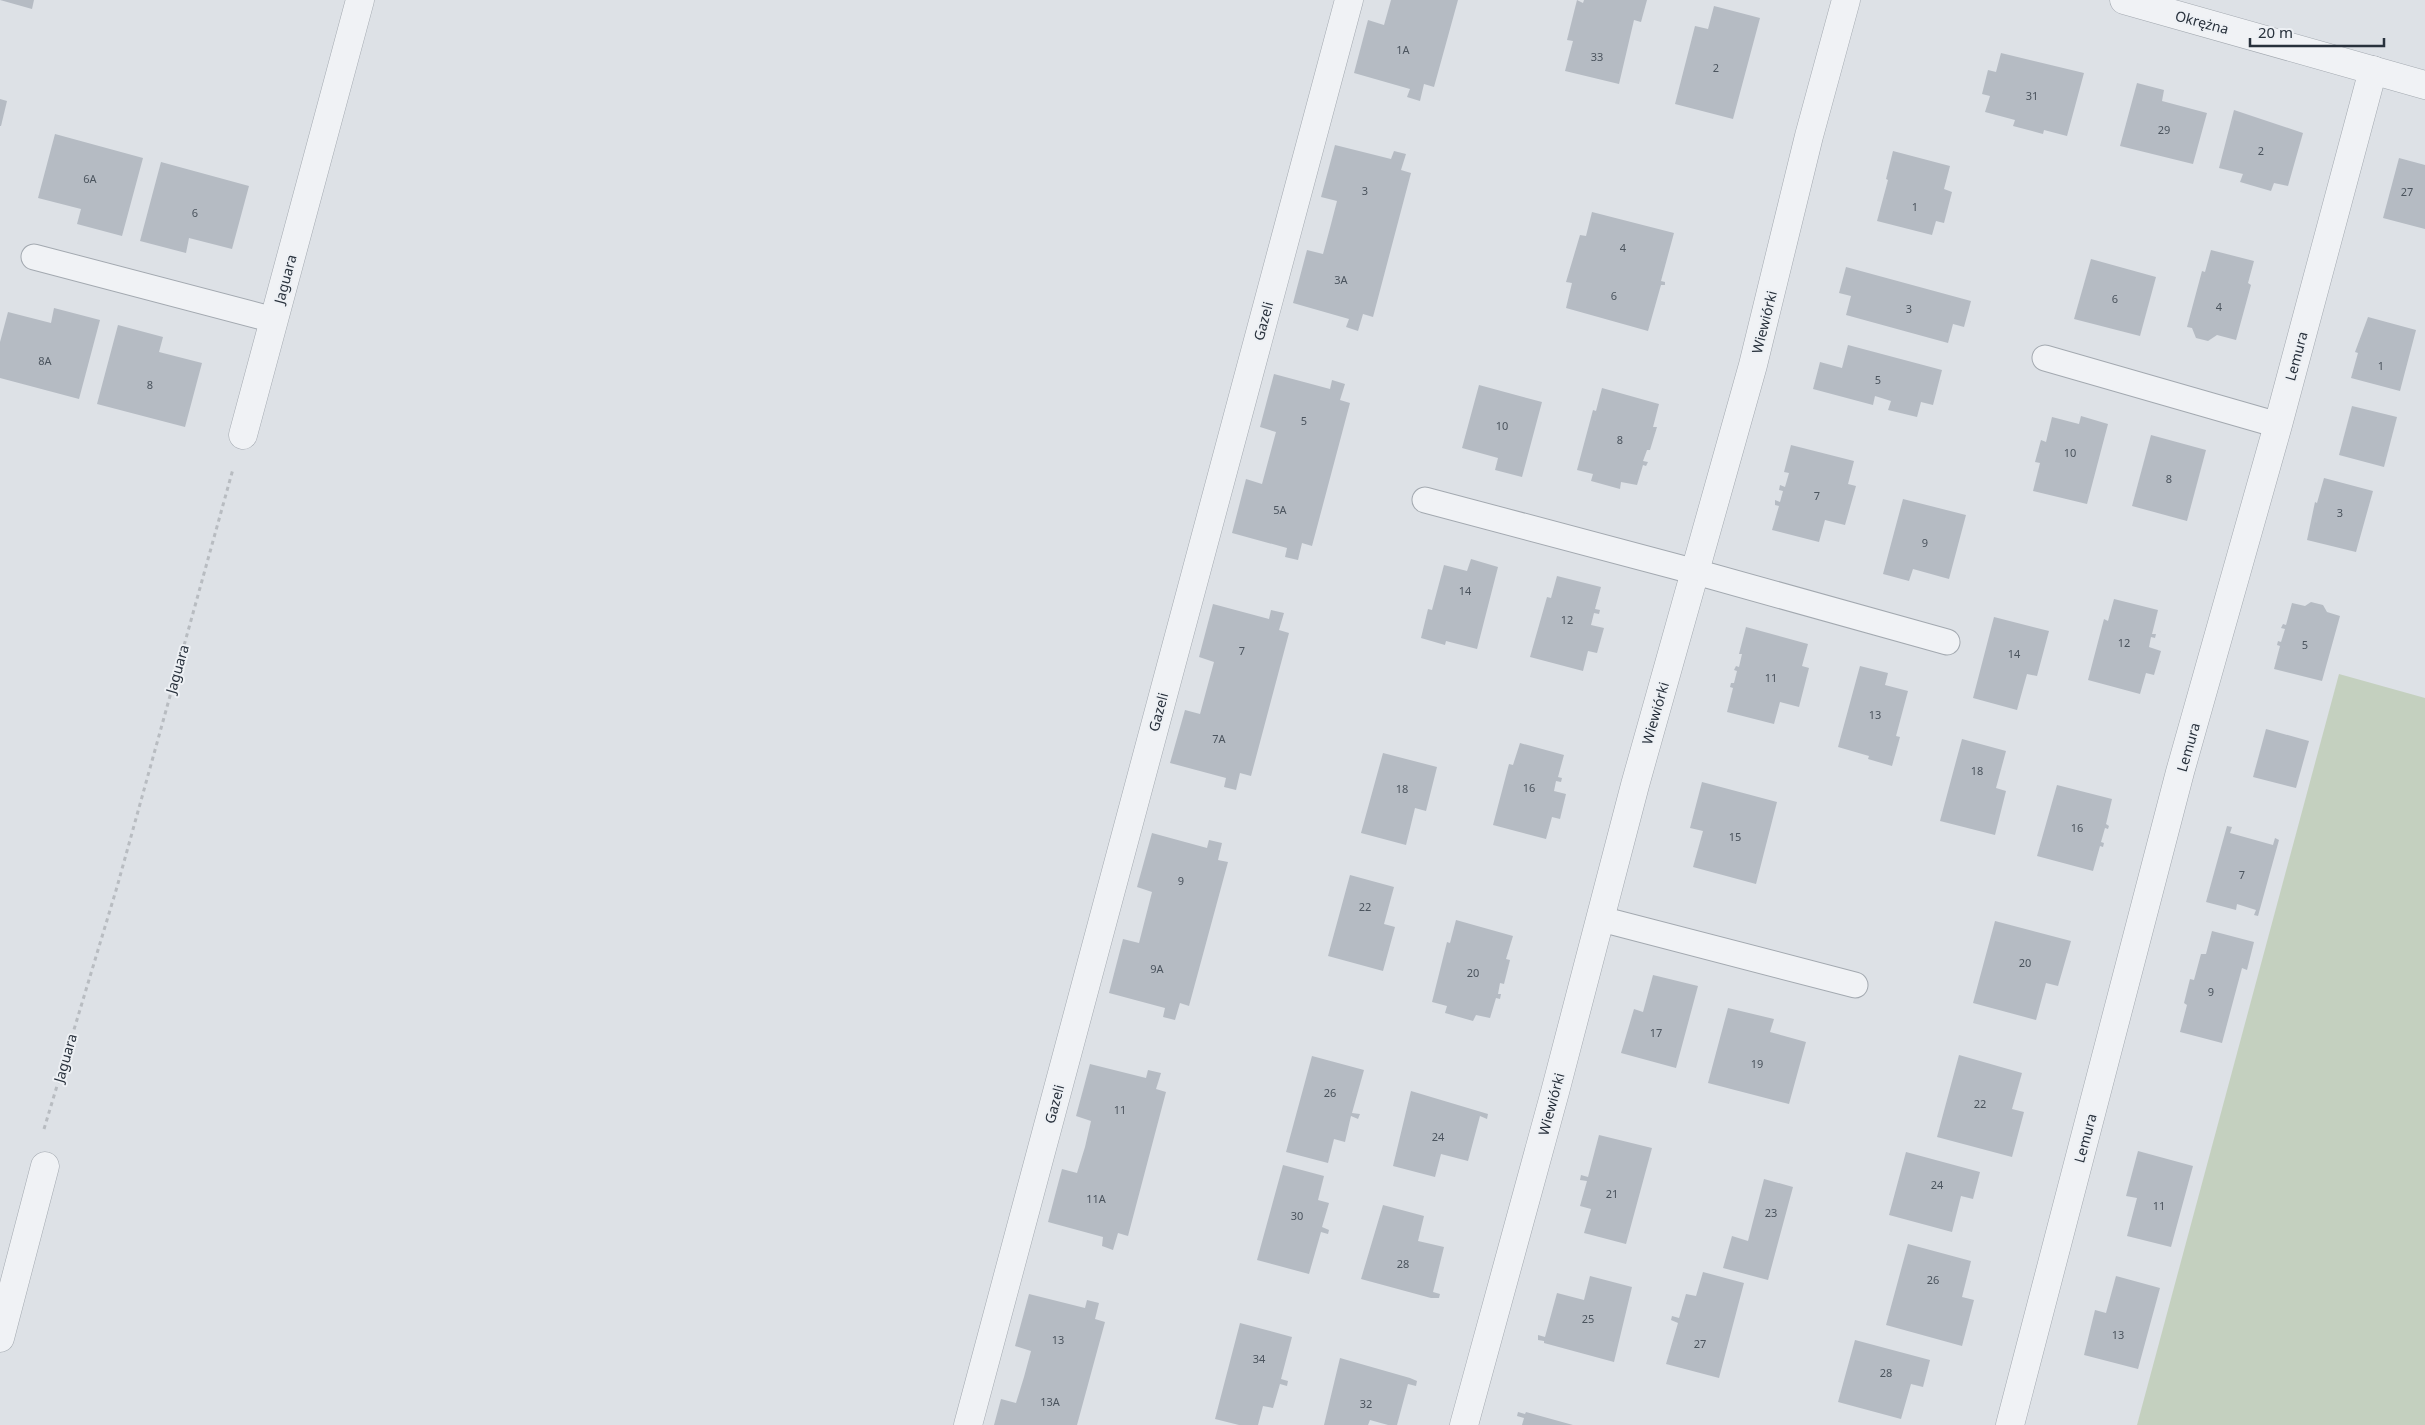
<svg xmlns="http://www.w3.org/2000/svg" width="2425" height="1425" viewBox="0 0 2425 1425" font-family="'Noto Sans',sans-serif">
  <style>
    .green { fill: #c4d0bf }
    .building { fill: #b5bbc3 }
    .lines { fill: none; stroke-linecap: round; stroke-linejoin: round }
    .service-casing { stroke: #a3a9b0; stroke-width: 27 }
    .minor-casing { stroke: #a3a9b0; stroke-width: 29 }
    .path { stroke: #b8bcc1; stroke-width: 3; stroke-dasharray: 4 4; stroke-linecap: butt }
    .service { stroke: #f0f2f5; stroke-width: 25 }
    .minor { stroke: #f0f2f5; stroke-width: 28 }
    .labels { text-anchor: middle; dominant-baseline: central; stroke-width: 4; stroke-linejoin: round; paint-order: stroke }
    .number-label { font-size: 11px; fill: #4b545e }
    .street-label { font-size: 14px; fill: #28313c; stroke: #edf0f4 }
  </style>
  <rect width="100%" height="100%" fill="#dde1e6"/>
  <!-- green -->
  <polygon class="green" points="2339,674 2425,698 2425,1425 2137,1425"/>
  <!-- building -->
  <g class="building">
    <polygon points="0,0 34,0 32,9"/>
    <polygon points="1391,0 1458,0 1434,87 1424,84 1420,101 1407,97 1410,89 1354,73 1368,20 1384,25"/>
    <polygon points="1577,0 1583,3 1584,0 1647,0 1641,22 1634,20 1619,84 1565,71 1573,41 1567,40"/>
    <polygon points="1714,6 1760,18 1733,119 1675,104 1695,26 1708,29"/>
    <polygon points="2001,53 2084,73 2067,136 2044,130 2043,134 2013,126 2015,120 1985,112 1990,96 1982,94 1988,70 1996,72"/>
    <polygon points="2137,83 2164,90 2162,101 2207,113 2193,164 2120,146"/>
    <polygon points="0,99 7,101 1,126 0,126"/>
    <polygon points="2234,110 2303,133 2288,186 2274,183 2271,191 2240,182 2243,174 2219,168"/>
    <polygon points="55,134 143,158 122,236 77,224 81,209 38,198"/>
    <polygon points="1335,145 1391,159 1394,151 1406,154 1401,170 1411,173 1373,317 1363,314 1358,331 1346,327 1349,319 1293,303 1307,250 1323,254 1330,228 1337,201 1321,197"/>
    <polygon points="1893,151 1950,166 1944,189 1952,192 1944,223 1936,221 1932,235 1877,221 1888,180 1886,179"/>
    <polygon points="2399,158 2425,165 2425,229 2383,218"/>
    <polygon points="161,162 249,186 232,249 189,238 186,253 140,241"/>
    <polygon points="1592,212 1674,233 1661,281 1665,282 1665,285 1661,285 1648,331 1566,308 1572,283 1566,282 1580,235 1586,236"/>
    <polygon points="2211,250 2254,261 2248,283 2251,285 2236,340 2217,335 2208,341 2196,338 2192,328 2187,327 2202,271 2205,272"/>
    <polygon points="2091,259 2156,277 2140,336 2074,319"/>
    <polygon points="1846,267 1971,301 1964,327 1953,324 1948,343 1846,315 1851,296 1839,293"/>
    <polygon points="54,308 100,320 79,399 0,378 0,342 8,312 51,323"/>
    <polygon points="2368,317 2416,330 2400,391 2351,378 2358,353 2355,352"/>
    <polygon points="118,325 163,337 159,352 202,363 185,427 97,404"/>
    <polygon points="1848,345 1942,370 1933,405 1921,402 1917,417 1888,410 1891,401 1875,396 1873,405 1813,389 1820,362 1842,368"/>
    <polygon points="1274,374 1330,389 1332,380 1345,384 1340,400 1350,403 1312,546 1302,543 1298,560 1285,557 1287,548 1232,533 1246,479 1262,484 1276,432 1260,427"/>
    <polygon points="1479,385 1542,402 1522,477 1495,470 1498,458 1462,448"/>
    <polygon points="1602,388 1659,404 1653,427 1657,427 1650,450 1647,450 1643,461 1648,462 1646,466 1643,465 1637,485 1621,482 1620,489 1591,481 1593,474 1577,470 1593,410 1596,411"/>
    <polygon points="2352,406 2397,417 2384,467 2339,455"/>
    <polygon points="2081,416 2108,424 2087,504 2033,491 2040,463 2035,462 2041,440 2046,442 2052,417 2079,424"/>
    <polygon points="2151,435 2206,450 2187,521 2132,506"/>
    <polygon points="1791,445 1854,461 1848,484 1856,486 1845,525 1825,520 1819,542 1772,530 1779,506 1775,505 1775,500 1780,502 1783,491 1779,490 1780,485 1785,487 1789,473 1784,472"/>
    <polygon points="2324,478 2373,491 2356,552 2307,540 2315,502 2317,503"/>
    <polygon points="1903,499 1966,515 1949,579 1913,569 1909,581 1883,574"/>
    <polygon points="1471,559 1498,567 1477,649 1446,641 1445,645 1421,638 1428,609 1432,610 1444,565 1467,571"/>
    <polygon points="1557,576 1601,587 1595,609 1600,610 1599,614 1594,613 1591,625 1604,628 1597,653 1588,651 1583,671 1530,657 1547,597 1551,598"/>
    <polygon points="2114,599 2158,610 2152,634 2156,634 2155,638 2151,637 2149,647 2161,651 2154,675 2146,673 2140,694 2088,680 2104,619 2108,621"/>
    <polygon points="2311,602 2323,605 2327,612 2340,616 2322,681 2274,669 2280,646 2277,645 2278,641 2281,642 2285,629 2281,628 2283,624 2286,625 2292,603 2305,606"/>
    <polygon points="1213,604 1269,619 1271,610 1284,613 1279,630 1289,633 1251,776 1240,773 1236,790 1224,787 1226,778 1170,763 1185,710 1200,714 1214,662 1199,657"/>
    <polygon points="1994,617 2049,631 2037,676 2027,674 2017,710 1973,698"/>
    <polygon points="1746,627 1808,644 1802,666 1809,668 1799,707 1780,702 1774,724 1727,712 1733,688 1730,687 1731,683 1734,683 1737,671 1734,670 1736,666 1739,667 1742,654 1739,654"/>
    <polygon points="1860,666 1888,673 1885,685 1908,691 1896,736 1900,737 1892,766 1868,759 1869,756 1838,747"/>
    <polygon points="2266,729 2309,741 2296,788 2253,777"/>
    <polygon points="1962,739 2006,751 1996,788 2006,791 1995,835 1940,821"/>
    <polygon points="1520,743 1564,755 1558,777 1562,778 1561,782 1556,781 1554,791 1566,794 1560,819 1552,817 1546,839 1493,825 1509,764 1513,765"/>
    <polygon points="1383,753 1437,767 1426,811 1415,808 1406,845 1361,833"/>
    <polygon points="1702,782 1777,802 1756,884 1693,867 1703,831 1690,828"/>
    <polygon points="2057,785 2112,799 2106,824 2109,826 2108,829 2105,828 2101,842 2104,843 2103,847 2100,846 2093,871 2037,856"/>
    <polygon points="2227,826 2232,827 2230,833 2273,845 2275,838 2279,840 2258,916 2254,915 2256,910 2237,904 2236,910 2206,902"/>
    <polygon points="1152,833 1207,848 1209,840 1222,843 1218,860 1228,862 1189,1006 1180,1003 1175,1020 1163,1017 1165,1008 1109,993 1123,939 1139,943 1152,892 1137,887"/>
    <polygon points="1350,875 1394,887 1384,924 1395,927 1383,971 1328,956"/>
    <polygon points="1456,920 1513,936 1506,959 1510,960 1504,984 1500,983 1498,994 1501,994 1500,999 1496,998 1490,1018 1476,1015 1473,1021 1445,1013 1447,1006 1432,1002 1447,942 1450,943"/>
    <polygon points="1995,921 2071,941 2058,986 2046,983 2036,1020 1973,1003"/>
    <polygon points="2212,931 2254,942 2247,970 2242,968 2222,1043 2180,1032 2187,1005 2184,1003 2190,979 2194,980 2201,954 2206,954"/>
    <polygon points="1653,975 1698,986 1676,1068 1621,1053 1634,1009 1643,1012"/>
    <polygon points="1728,1008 1774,1019 1770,1032 1806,1042 1789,1104 1708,1083"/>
    <polygon points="1959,1055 2022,1073 2012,1109 2024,1112 2012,1157 1937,1137"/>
    <polygon points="1312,1056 1364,1070 1352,1113 1360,1114 1358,1119 1351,1116 1345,1142 1334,1139 1328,1163 1286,1152"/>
    <polygon points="1090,1064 1146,1078 1148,1070 1161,1073 1156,1089 1166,1092 1128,1236 1118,1233 1113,1250 1102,1246 1103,1237 1048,1222 1062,1169 1077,1173 1085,1147 1091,1121 1076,1116"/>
    <polygon points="1411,1091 1488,1114 1487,1119 1480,1116 1468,1161 1441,1154 1435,1177 1393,1166"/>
    <polygon points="1599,1135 1652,1148 1626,1244 1584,1233 1591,1209 1580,1206 1587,1181 1580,1180 1581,1175 1588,1177"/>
    <polygon points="2138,1151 2193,1166 2171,1247 2127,1236 2137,1198 2126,1196"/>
    <polygon points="1906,1152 1980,1172 1973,1199 1961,1196 1952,1232 1889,1215"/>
    <polygon points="1283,1165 1324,1176 1318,1200 1329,1203 1322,1227 1329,1230 1328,1234 1321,1232 1309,1274 1257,1260"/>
    <polygon points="1764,1179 1793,1187 1768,1280 1723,1268 1732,1236 1748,1241"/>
    <polygon points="1383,1205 1424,1216 1418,1241 1444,1247 1433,1292 1440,1294 1439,1298 1431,1298 1361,1279"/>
    <polygon points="1908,1244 1971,1261 1962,1297 1974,1300 1962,1346 1886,1325"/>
    <polygon points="1703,1272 1744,1283 1719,1378 1666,1364 1678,1323 1671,1320 1672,1316 1679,1318 1686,1294 1696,1296"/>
    <polygon points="1590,1276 1632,1287 1614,1362 1544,1343 1544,1341 1538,1340 1538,1335 1545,1337 1557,1293 1584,1300"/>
    <polygon points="2116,1276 2160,1288 2138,1369 2084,1355 2095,1310 2106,1313"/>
    <polygon points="1029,1294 1085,1308 1087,1300 1099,1303 1095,1319 1105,1322 1077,1425 994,1425 1001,1399 1016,1403 1024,1377 1031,1351 1015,1346"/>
    <polygon points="1240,1323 1292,1337 1281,1379 1288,1381 1287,1386 1280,1384 1273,1408 1263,1406 1258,1425 1239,1425 1215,1419"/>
    <polygon points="1855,1340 1930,1360 1923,1387 1911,1384 1901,1419 1838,1402"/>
    <polygon points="1340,1358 1410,1378 1417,1381 1416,1386 1408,1384 1397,1425 1388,1425 1370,1420 1368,1425 1324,1425"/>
    <polygon points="1518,1412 1525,1414 1526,1412 1573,1425 1522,1425 1524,1418 1517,1416"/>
  </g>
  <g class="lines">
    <!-- service casing -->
    <g class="service-casing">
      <g id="service">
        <polyline points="34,257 274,320"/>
        <polyline points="2045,358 2278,425"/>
        <polyline points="1425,500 1696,572 1947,642"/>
        <polyline points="1601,919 1855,985"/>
      </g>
    </g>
    <!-- minor casing -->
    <g class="minor-casing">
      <g id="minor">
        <polyline points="2124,0 2425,85"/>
        <polyline points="243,435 360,0"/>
        <polyline points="0,1338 45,1166"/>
        <polyline points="968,1425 1349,0"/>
        <polyline points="1464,1425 1555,1092 1635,785 1753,365 1809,136 1846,0"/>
        <polyline points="2010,1425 2180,772 2278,425 2373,70"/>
      </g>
    </g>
    <!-- path -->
    <polyline class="path" points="44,1129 117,887 233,469"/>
    <!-- service -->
    <use href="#service" class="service"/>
    <!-- minor -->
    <use href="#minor" class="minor"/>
  </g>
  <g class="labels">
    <!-- number labels -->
    <g class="number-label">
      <text x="1403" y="49">1A</text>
      <text x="1597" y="56">33</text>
      <text x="1716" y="67">2</text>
      <text x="2032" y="95">31</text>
      <text x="2164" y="129">29</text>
      <text x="2261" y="150">2</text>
      <text x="90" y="178">6A</text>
      <text x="1365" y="190">3</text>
      <text x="2407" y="191">27</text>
      <text x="1915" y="206">1</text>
      <text x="195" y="212">6</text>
      <text x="1623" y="247">4</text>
      <text x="1341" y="279">3A</text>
      <text x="1614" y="295">6</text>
      <text x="2115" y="298">6</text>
      <text x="2219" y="306">4</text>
      <text x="1909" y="308">3</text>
      <text x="45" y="360">8A</text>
      <text x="2381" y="365">1</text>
      <text x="1878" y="379">5</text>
      <text x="150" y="384">8</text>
      <text x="1304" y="420">5</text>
      <text x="1502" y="425">10</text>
      <text x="1620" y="439">8</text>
      <text x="2070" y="452">10</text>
      <text x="2169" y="478">8</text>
      <text x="1817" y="495">7</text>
      <text x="1280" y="509">5A</text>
      <text x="2340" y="512">3</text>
      <text x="1925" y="542">9</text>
      <text x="1465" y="590">14</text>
      <text x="1567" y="619">12</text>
      <text x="2124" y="642">12</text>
      <text x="2305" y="644">5</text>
      <text x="1242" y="650">7</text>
      <text x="2014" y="653">14</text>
      <text x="1771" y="677">11</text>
      <text x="1875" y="714">13</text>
      <text x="1219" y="738">7A</text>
      <text x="1977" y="770">18</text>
      <text x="1529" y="787">16</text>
      <text x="1402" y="788">18</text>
      <text x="2077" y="827">16</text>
      <text x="1735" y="836">15</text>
      <text x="2242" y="874">7</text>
      <text x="1181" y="880">9</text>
      <text x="1365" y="906">22</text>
      <text x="2025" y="962">20</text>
      <text x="1157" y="968">9A</text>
      <text x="1473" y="972">20</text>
      <text x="2211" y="991">9</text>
      <text x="1656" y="1032">17</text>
      <text x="1757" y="1063">19</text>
      <text x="1330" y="1092">26</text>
      <text x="1980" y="1103">22</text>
      <text x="1120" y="1109">11</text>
      <text x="1438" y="1136">24</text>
      <text x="1937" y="1184">24</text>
      <text x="1612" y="1193">21</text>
      <text x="1096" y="1198">11A</text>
      <text x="2159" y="1205">11</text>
      <text x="1771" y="1212">23</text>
      <text x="1297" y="1215">30</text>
      <text x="1403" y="1263">28</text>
      <text x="1933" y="1279">26</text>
      <text x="1588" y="1318">25</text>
      <text x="2118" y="1334">13</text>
      <text x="1058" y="1339">13</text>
      <text x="1700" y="1343">27</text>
      <text x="1259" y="1358">34</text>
      <text x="1886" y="1372">28</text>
      <text x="1050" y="1401">13A</text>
      <text x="1366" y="1403">32</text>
    </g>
    <!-- street labels -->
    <g class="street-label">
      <text transform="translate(2202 22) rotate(15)">Okrężna</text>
      <text transform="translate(285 279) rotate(-75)">Jaguara</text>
      <text transform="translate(1263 321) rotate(-75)">Gazeli</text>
      <text transform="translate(1764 322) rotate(-76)">Wiewiórki</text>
      <text transform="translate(2296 356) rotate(-75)">Lemura</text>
      <text transform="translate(177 669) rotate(-74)">Jaguara</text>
      <text transform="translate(1158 712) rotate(-75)">Gazeli</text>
      <text transform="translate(1655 713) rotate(-74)">Wiewiórki</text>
      <text transform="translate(2188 747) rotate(-74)">Lemura</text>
      <text transform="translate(65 1058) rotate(-74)">Jaguara</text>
      <text transform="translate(1054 1104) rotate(-75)">Gazeli</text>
      <text transform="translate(1551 1104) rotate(-75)">Wiewiórki</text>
      <text transform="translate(2085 1138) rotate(-75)">Lemura</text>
    </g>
  </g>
  <!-- scale -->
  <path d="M2250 38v8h134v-8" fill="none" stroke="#28313c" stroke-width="2.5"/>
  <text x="2258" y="38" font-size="15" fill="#28313c" stroke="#edf0f4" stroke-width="4" paint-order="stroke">20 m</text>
</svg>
